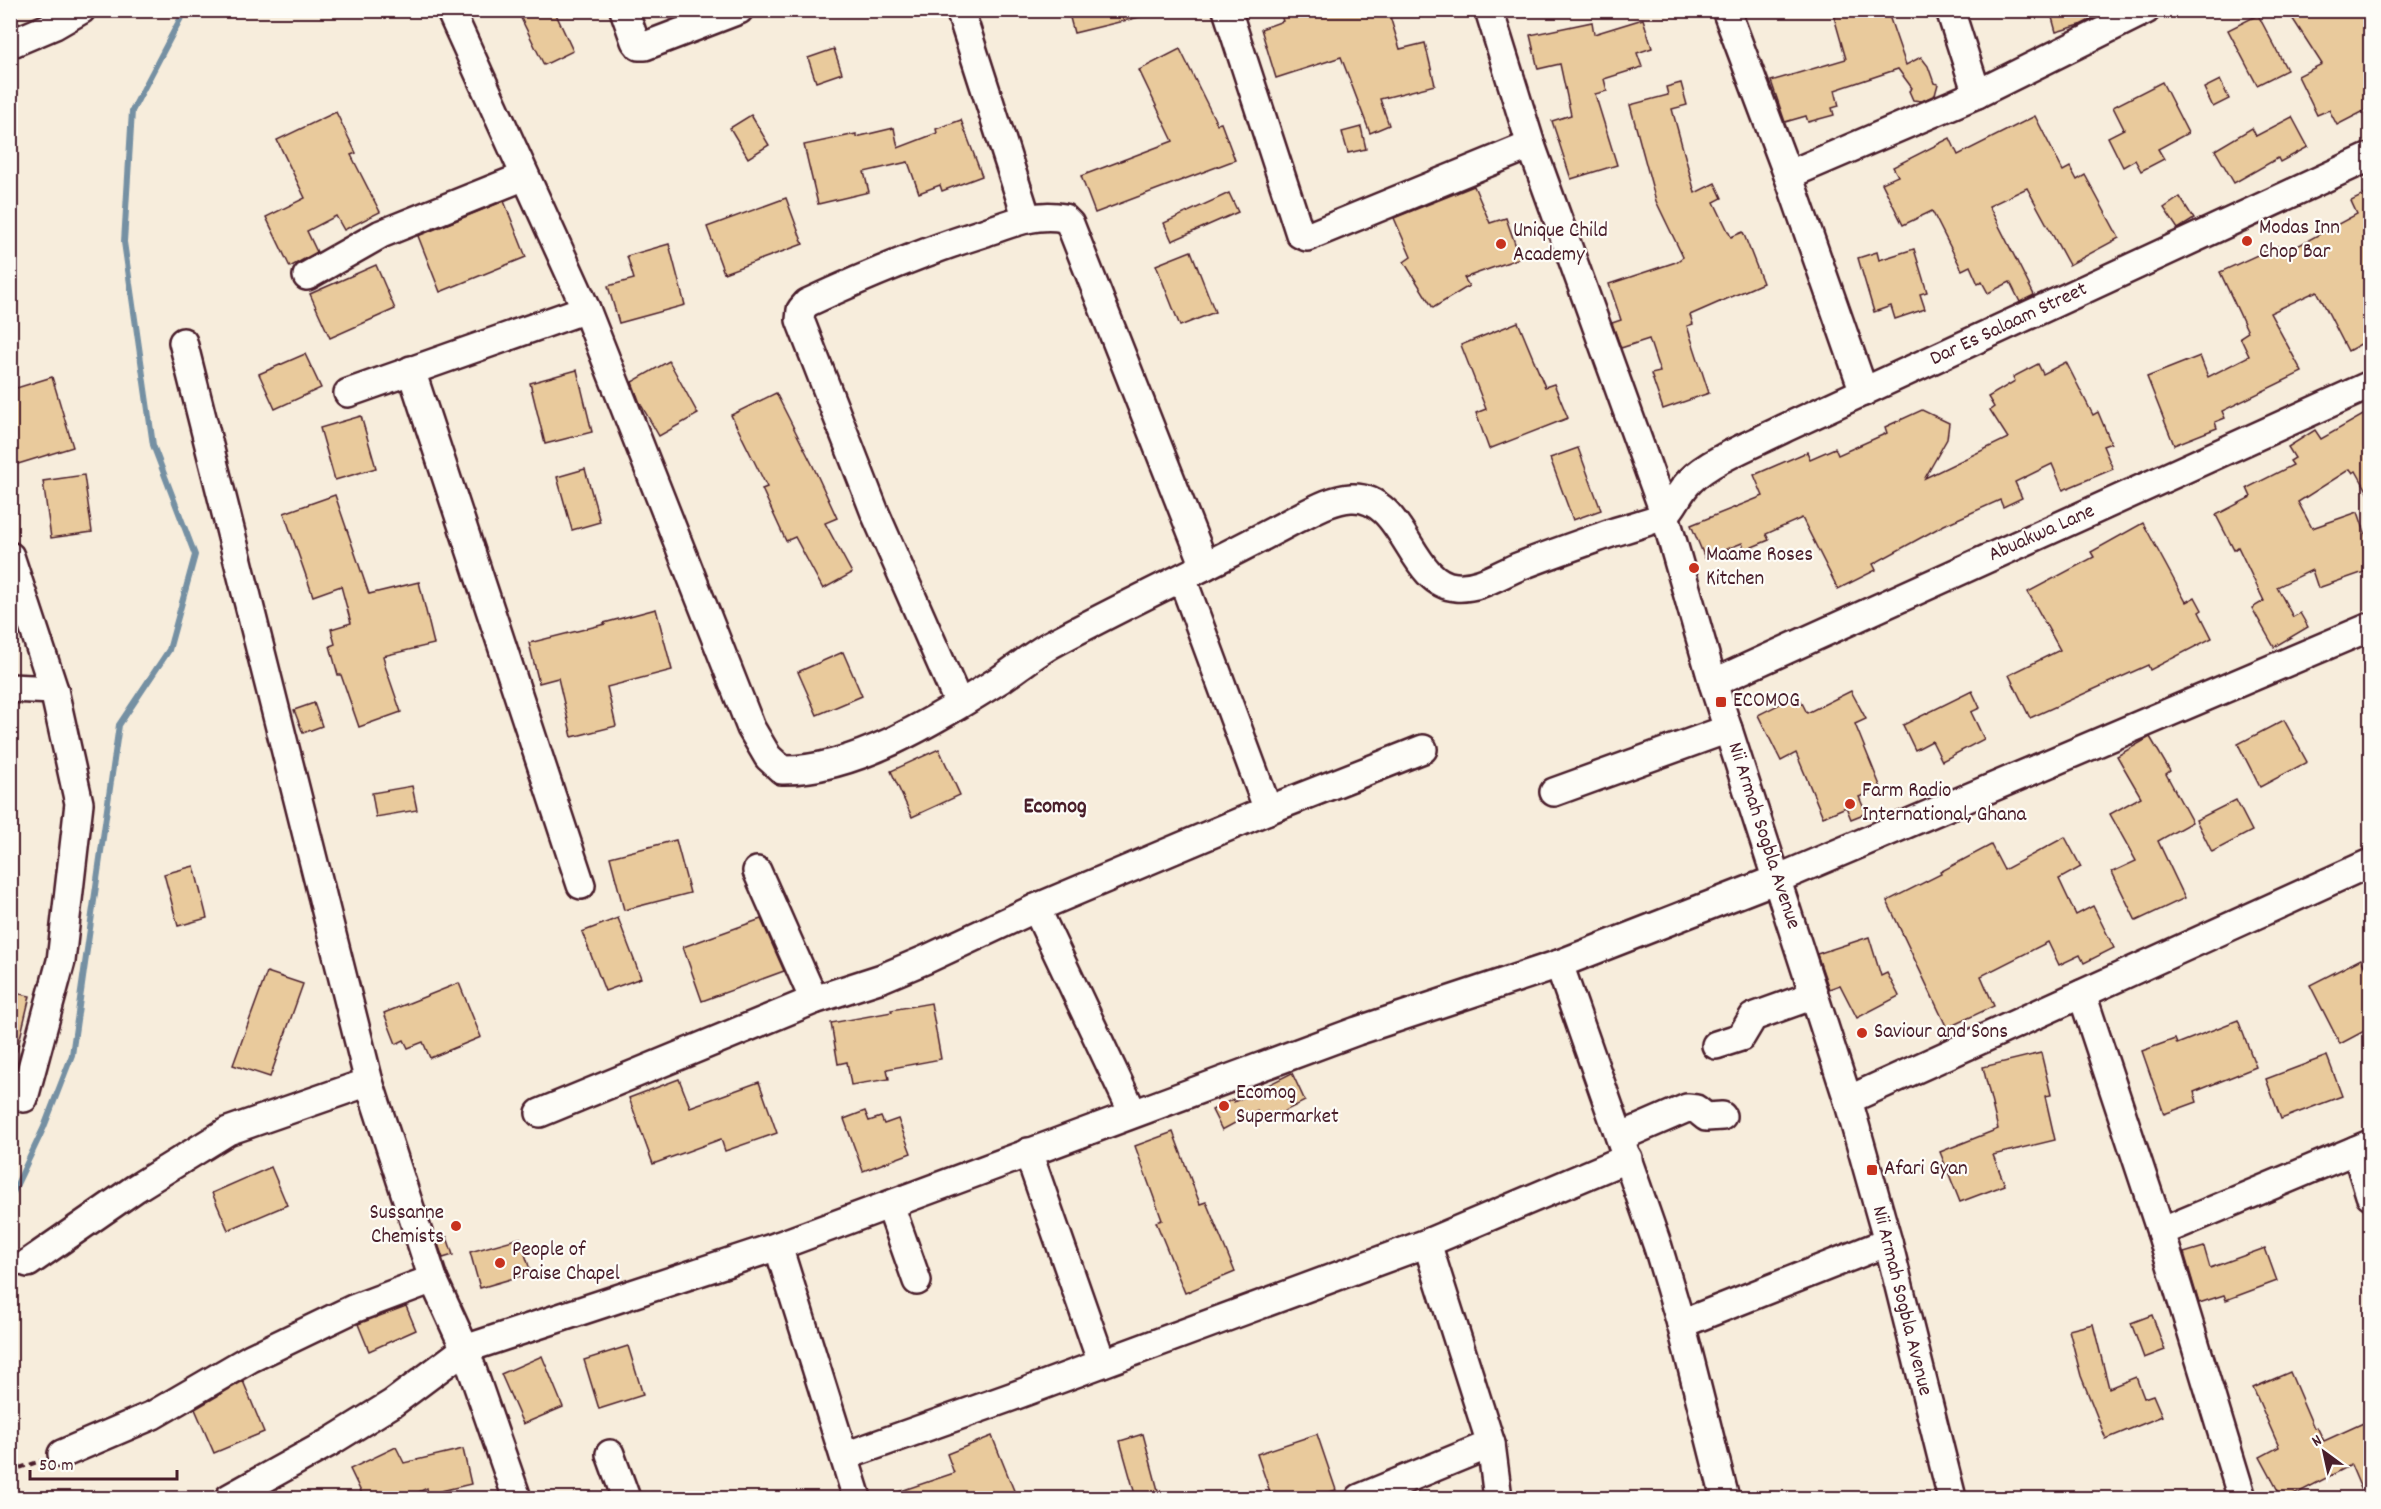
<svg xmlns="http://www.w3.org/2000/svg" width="2381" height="1509" viewBox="0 0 2381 1509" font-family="Dekko,sans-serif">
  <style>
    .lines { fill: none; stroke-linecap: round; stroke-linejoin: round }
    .stream { stroke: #7590a3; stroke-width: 6 }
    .building { fill: #e9ca9c; stroke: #4a1f2b; stroke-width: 1.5 }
    .minor-casing { stroke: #4a1f2b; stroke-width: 32 }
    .path { stroke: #4a1f2b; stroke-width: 4; stroke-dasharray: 6 4.5; stroke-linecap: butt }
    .minor { stroke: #fdfcf7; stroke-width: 27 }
    .poi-dot { fill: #c8321e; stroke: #fdfcf7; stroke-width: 2 }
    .labels { text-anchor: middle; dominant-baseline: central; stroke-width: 4.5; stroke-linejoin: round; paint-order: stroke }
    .poi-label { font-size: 21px; fill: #4a1f2b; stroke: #fdfcf7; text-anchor: start }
    .street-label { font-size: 21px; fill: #4a1f2b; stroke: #fdfcf7 }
    .neighbourhood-label { font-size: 22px; font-weight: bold; fill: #4a1f2b; stroke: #fdfcf7 }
  </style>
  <rect width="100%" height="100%" fill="#f7eddc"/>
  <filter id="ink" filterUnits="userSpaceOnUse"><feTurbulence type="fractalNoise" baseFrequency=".0167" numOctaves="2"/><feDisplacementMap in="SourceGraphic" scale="12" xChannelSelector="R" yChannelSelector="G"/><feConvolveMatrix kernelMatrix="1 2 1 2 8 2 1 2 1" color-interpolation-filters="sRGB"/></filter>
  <g filter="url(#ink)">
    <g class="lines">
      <!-- stream -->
      <polyline class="stream" points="10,1199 44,1127 72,1055 119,725 169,650 195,555 153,445 124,242 132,111 185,10"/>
    </g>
    <!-- building -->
    <g class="building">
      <polygon points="517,10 554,10 573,51 544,65"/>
      <polygon points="1068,10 1143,10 1144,16 1074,33"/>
      <polygon points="1279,10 1388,10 1400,49 1425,43 1435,85 1380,99 1389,125 1370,133 1341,57 1276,78 1261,29 1283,21"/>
      <polygon points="1832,10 1887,10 1906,65 1921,57 1928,66 1934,83 1938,84 1935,95 1922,101 1913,100 1909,91 1912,88 1898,69 1835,90 1839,106 1832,108 1834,115 1808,122 1806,116 1785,122 1771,81 1846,59"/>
      <polygon points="2050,10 2110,10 2080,25 2056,32"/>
      <polygon points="2287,10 2364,10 2370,21 2370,108 2337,125 2329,110 2317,115 2298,76 2322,64"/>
      <polygon points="2258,15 2287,70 2257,85 2228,30"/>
      <polygon points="1643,19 1652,48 1637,53 1642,67 1604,79 1607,91 1595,94 1617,165 1571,179 1552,121 1571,115 1560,64 1538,69 1530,35 1592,22 1594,34"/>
      <polygon points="834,49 842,73 816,82 808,58"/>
      <polygon points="1180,49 1217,124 1221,123 1235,160 1095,213 1081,176 1173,141 1139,70"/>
      <polygon points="2220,80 2229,99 2213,107 2204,88"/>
      <polygon points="2162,82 2188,133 2158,149 2164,159 2141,171 2135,160 2123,167 2108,137 2124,129 2113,107"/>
      <polygon points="1681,83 1687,105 1672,109 1695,193 1715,183 1722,198 1714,202 1731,237 1743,232 1763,283 1690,315 1693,324 1687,326 1709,393 1663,409 1651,374 1660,372 1649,339 1621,348 1612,323 1621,320 1609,284 1676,262 1683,257 1656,201 1630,105 1668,95 1666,87"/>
      <polygon points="336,112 356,153 351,155 380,212 344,230 336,216 307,231 317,252 290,267 266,217 305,198 277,140"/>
      <polygon points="751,115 769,145 748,158 730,128"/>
      <polygon points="2035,116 2063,171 2070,167 2077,180 2085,175 2119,238 2069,265 2027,188 1989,206 2034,295 2020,302 2010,282 1988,293 1982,282 1978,284 1970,266 1962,270 1932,211 1903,225 1882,183 1898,176 1893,167 1950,138 1958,155"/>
      <polygon points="2292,117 2308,147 2280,162 2278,158 2234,183 2215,150 2252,128 2256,136"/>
      <polygon points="961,120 982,176 942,191 940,185 919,193 908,162 864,172 869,192 818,204 804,145 856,134 856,137 894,128 898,148 937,133 936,129"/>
      <polygon points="1361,127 1366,149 1348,153 1342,132"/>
      <polygon points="1474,186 1490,223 1506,218 1520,258 1464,278 1469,286 1433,308 1404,262 1411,257 1394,218"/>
      <polygon points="2370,192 2370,339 2348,351 2317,291 2270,313 2302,372 2222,411 2225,418 2215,422 2217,428 2174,445 2147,377 2200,356 2208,377 2249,356 2240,337 2248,332 2220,272 2277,246 2281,255 2357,214 2351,201"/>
      <polygon points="1229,193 1238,212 1172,241 1164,223"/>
      <polygon points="2180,197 2194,219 2178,229 2164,208"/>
      <polygon points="786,198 803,244 724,273 707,227"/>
      <polygon points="504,201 526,257 440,292 418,236"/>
      <polygon points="669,244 685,305 619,323 608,286 634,279 627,256"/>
      <polygon points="1914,249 1927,292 1920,294 1925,309 1895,319 1891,306 1874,312 1858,258 1877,252 1879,260"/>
      <polygon points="1191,251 1215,312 1180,326 1156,265"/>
      <polygon points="376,265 395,309 330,338 310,294"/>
      <polygon points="1518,322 1545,387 1554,384 1568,418 1489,449 1476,413 1486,409 1461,345"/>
      <polygon points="305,354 321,388 275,409 259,374"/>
      <polygon points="669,361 698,414 659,436 640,403 632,382"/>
      <polygon points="2066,362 2093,415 2098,412 2111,443 2103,446 2113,469 2063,490 2052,464 2015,482 2022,498 2003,507 2000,500 1944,525 1873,564 1876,570 1838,589 1802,518 1766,534 1769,540 1745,550 1742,543 1705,558 1691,525 1763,496 1754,475 1807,452 1810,459 1835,448 1838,455 1887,433 1885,427 1922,410 1949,423 1947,439 1925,478 2008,438 1990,410 1994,407 1988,397 2015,381 2013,377 2038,364 2043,374"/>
      <polygon points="577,370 592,432 545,444 530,383"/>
      <polygon points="52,377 73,447 18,464 10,437 10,390"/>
      <polygon points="776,393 813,466 837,518 825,523 852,573 823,589 795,537 786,541 762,489 767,487 731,415"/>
      <polygon points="2370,411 2370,496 2356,471 2353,473 2350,469 2298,502 2312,528 2358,512 2370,547 2370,570 2318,588 2312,570 2277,587 2293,617 2300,613 2308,627 2274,647 2252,608 2264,601 2238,547 2234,550 2216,515 2251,497 2247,488 2293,465 2290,461 2295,458 2288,447 2315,430 2321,439"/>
      <polygon points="361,416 376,468 335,480 320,428"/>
      <polygon points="1578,448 1601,510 1573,520 1550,458"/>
      <polygon points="585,469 600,522 572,530 557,477"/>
      <polygon points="84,475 92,532 51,538 43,481"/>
      <polygon points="335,495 369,594 419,582 434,644 383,656 385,663 384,663 401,712 359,727 341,675 338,675 330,646 335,644 331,629 351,623 341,586 313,596 284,513"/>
      <polygon points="2143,523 2186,602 2195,597 2202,610 2199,612 2212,638 2150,670 2148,665 2030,718 2009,675 2060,650 2028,592 2094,557 2091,552"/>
      <polygon points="656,609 672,670 607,687 616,726 572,737 558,678 539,683 529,643 605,624 604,623"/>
      <polygon points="843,652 862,696 817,715 798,672"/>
      <polygon points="1851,691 1866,719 1855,724 1881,788 1859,797 1866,813 1851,819 1846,807 1823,817 1796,753 1781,761 1758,715 1798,695 1807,713"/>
      <polygon points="1972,691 1980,708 1971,712 1984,739 1942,761 1932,741 1915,750 1903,725"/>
      <polygon points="314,703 322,726 303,733 294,710"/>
      <polygon points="2284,720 2307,762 2260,787 2238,744"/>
      <polygon points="2150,737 2170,771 2166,774 2192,822 2158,841 2185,898 2136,921 2112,872 2136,861 2110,814 2141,797 2117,756"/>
      <polygon points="939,749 960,795 912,817 891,771"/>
      <polygon points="412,786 417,810 376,817 372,793"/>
      <polygon points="2236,800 2252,831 2212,852 2196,820"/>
      <polygon points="2065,837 2081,867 2059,879 2076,915 2093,906 2114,948 2084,963 2080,955 2059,965 2048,942 1981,976 1994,1006 1947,1028 1887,901 1941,874 1940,872 1991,845 2004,870"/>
      <polygon points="676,840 690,893 624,910 610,857"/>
      <polygon points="194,866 207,918 178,926 164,874"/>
      <polygon points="618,918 641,978 605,991 582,932"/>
      <polygon points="761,919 784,971 702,1001 683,947"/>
      <polygon points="1869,937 1881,976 1887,973 1899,996 1857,1018 1840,985 1829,989 1817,954"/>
      <polygon points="2361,959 2370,977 2370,1028 2340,1044 2310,985"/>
      <polygon points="267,972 303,984 270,1077 233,1065"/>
      <polygon points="459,983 481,1037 430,1058 423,1042 408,1048 404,1040 396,1044 384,1013"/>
      <polygon points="10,992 30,996 17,1051 10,1051"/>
      <polygon points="931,1003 941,1059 887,1069 889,1079 851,1085 847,1062 838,1064 831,1023 892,1012 891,1010"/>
      <polygon points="2238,1020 2256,1067 2194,1092 2197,1102 2164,1114 2142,1051 2175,1039 2177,1044"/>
      <polygon points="2041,1053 2051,1095 2045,1096 2055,1140 1993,1155 2005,1185 1960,1202 1940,1152 1998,1129 1983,1067"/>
      <polygon points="2327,1056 2342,1096 2281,1119 2266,1079"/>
      <polygon points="1292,1073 1305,1101 1263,1122 1257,1111 1222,1130 1212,1110 1233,1099 1234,1102"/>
      <polygon points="679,1079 690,1107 759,1082 777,1133 725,1151 721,1139 653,1164 629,1098"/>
      <polygon points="865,1111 869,1121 881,1117 884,1124 898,1119 911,1153 863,1171 844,1119"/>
      <polygon points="1173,1132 1200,1204 1206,1202 1235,1272 1185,1293 1156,1222 1162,1220 1135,1146"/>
      <polygon points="271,1167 287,1205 228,1230 212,1193"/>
      <polygon points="447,1237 453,1255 443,1258 437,1241"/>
      <polygon points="520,1238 531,1273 480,1288 470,1252"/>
      <polygon points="2204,1247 2210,1268 2265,1248 2277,1281 2226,1300 2224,1295 2199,1303 2184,1253"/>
      <polygon points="406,1306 416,1330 369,1351 358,1324"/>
      <polygon points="2152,1315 2165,1350 2144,1358 2131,1323"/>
      <polygon points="2093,1324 2109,1388 2136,1377 2144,1398 2153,1395 2162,1416 2106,1439 2081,1376 2069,1330"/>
      <polygon points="628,1346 643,1395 599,1409 584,1360"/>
      <polygon points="542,1356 563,1407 523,1424 501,1374"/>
      <polygon points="2290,1372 2314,1428 2317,1427 2324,1441 2370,1420 2370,1498 2365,1498 2351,1465 2288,1498 2282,1498 2260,1457 2279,1447 2253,1388"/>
      <polygon points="243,1381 264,1432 214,1453 195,1409"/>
      <polygon points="1143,1434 1159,1494 1136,1498 1120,1441"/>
      <polygon points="1317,1434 1336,1490 1311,1498 1272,1498 1257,1454"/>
      <polygon points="992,1436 1017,1498 886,1498 886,1496 954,1473 947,1454"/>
      <polygon points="396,1447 404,1463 463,1449 471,1484 428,1494 427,1488 406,1498 364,1498 350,1469"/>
    </g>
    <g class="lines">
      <!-- minor casing -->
      <g class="minor-casing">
        <g id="minor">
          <path d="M 450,10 L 586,309 L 751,728 L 768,757 L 782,770 C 856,771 940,717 1001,679 C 1017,668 1033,655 1050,645 C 1131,601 1215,563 1296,519 C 1312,511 1332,499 1351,498 C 1405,495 1409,584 1456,587 C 1479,589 1500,574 1520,566 C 1551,554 1583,543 1614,532 C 1624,529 1660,519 1666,514 C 1675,505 1680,490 1690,481 C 1710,460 1758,442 1785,428 L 2370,157"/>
          <polyline points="624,10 635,41 639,46 645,46 739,10"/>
          <polyline points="960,10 1027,219"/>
          <polyline points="1227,10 1300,234 1307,237 1531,145"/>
          <polyline points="1489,10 1531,145 1665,515 1713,683 1848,1100 1888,1242 1952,1498"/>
          <polyline points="1726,10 1788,175 1864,392"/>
          <polyline points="1950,10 1977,94"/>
          <polyline points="10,44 55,25 81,10"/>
          <polyline points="1788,175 1977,94 2146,10"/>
          <polyline points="307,276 381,234 525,176"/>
          <polyline points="183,342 369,1082 433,1279 465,1349 517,1498"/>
          <polyline points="411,370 581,885"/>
          <polyline points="348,393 586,309"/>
          <polyline points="10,556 54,690 79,803 61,961 24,1098"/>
          <polyline points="1182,578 1268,810"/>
          <polyline points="1713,683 2370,385"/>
          <polyline points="10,688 54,690"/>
          <path d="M 959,704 L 875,513 L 800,320 L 801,310 L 807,303 C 865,276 922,252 983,233 C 1009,224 1036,212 1064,218 L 1070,224 L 1205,566"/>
          <polyline points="1554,792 1728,729"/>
          <polyline points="757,871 814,1000"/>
          <polyline points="1036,908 1133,1113"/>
          <polyline points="1559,964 1658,1247 1681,1324 1725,1498"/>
          <polyline points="2082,994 2161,1232 2242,1498"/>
          <polyline points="1716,1045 1741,1037 1753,1017 1814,995"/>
          <polyline points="1848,1100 2370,863"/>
          <polyline points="540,1113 814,1000 882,978 927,959 1036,908 1268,810 1423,749"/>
          <polyline points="1620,1137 1687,1108 1696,1109 1706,1117 1722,1116"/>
          <polyline points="2356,1150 2370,1195"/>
          <polyline points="1028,1152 1102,1363"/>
          <polyline points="890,1205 917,1281"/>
          <polyline points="2161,1232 2370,1144"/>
          <polyline points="1427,1243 1491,1444 1498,1498"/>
          <polyline points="778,1246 857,1498"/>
          <polyline points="28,1263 136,1188 228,1131 369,1082"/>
          <polyline points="1681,1324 1888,1242"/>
          <polyline points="62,1454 153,1415 251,1358 353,1309 433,1279"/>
          <polyline points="610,1454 626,1498"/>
          <polyline points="845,1456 1011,1397 1427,1243 1628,1158"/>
          <polyline points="229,1498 330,1442 393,1403 465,1349 778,1246 1357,1031 1559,964 1777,879 2370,627"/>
          <polyline points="1360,1498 1491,1444"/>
        </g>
      </g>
      <!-- path -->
      <polyline class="path" points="10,1471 41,1461"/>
      <!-- minor -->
      <use href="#minor" class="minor"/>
    </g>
  </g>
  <!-- markers -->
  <g class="poi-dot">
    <circle cx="2247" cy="241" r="6"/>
    <circle cx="1501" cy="244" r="6"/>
    <circle cx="1694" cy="568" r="6"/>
    <rect x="1715" y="696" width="12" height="12" rx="3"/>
    <circle cx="1850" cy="804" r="6"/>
    <circle cx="1862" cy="1033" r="6"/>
    <circle cx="1224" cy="1106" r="6"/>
    <rect x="1866" y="1164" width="12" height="12" rx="3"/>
    <circle cx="456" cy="1226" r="6"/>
    <circle cx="500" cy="1263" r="6"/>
  </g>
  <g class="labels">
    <!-- poi labels -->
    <g class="poi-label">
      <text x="2259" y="229">Modas Inn<tspan x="2259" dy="24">Chop Bar</tspan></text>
      <text x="1513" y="232">Unique Child<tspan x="1513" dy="24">Academy</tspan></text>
      <text x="1706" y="556">Maame Roses<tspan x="1706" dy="24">Kitchen</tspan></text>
      <text x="1733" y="702">ECOMOG</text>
      <text x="1862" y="792">Farm Radio<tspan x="1862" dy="24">International, Ghana</tspan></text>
      <text x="1874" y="1033">Saviour and Sons</text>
      <text x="1236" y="1094">Ecomog<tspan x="1236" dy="24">Supermarket</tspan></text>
      <text x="1884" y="1170">Afari Gyan</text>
      <text x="444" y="1214" text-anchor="end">Sussanne<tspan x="444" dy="24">Chemists</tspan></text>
      <text x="512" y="1251">People of<tspan x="512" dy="24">Praise Chapel</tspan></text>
    </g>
    <!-- street labels -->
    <g class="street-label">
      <text transform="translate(2009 325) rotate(-25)">Dar Es Salaam Street</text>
      <text transform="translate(2042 534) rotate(-24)">Abuakwa Lane</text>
      <text transform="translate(1763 836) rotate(72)">Nii Armah Sogbla Avenue</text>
      <text transform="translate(1901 1301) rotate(76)">Nii Armah Sogbla Avenue</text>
    </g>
    <!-- neighbourhood labels -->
    <g class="neighbourhood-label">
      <text x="1055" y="807">Ecomog</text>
    </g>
  </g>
  <!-- margin -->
  <rect width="2381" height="1509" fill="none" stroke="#fdfcf7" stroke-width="36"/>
  <rect x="18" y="18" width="2345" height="1473" fill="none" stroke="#4a1f2b" stroke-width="2" filter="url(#ink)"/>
  <!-- north arrow -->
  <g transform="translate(2324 1452) rotate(327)" stroke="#fdfcf7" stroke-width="4.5" paint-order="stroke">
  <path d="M0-4.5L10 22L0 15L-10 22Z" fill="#4a1f2b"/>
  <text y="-9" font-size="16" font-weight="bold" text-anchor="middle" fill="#4a1f2b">N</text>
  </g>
  <!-- scale -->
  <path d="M30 1470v9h147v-9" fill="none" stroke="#4a1f2b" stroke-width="3"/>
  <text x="39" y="1470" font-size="18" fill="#4a1f2b" stroke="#fdfcf7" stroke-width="4.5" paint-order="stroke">50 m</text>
</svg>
